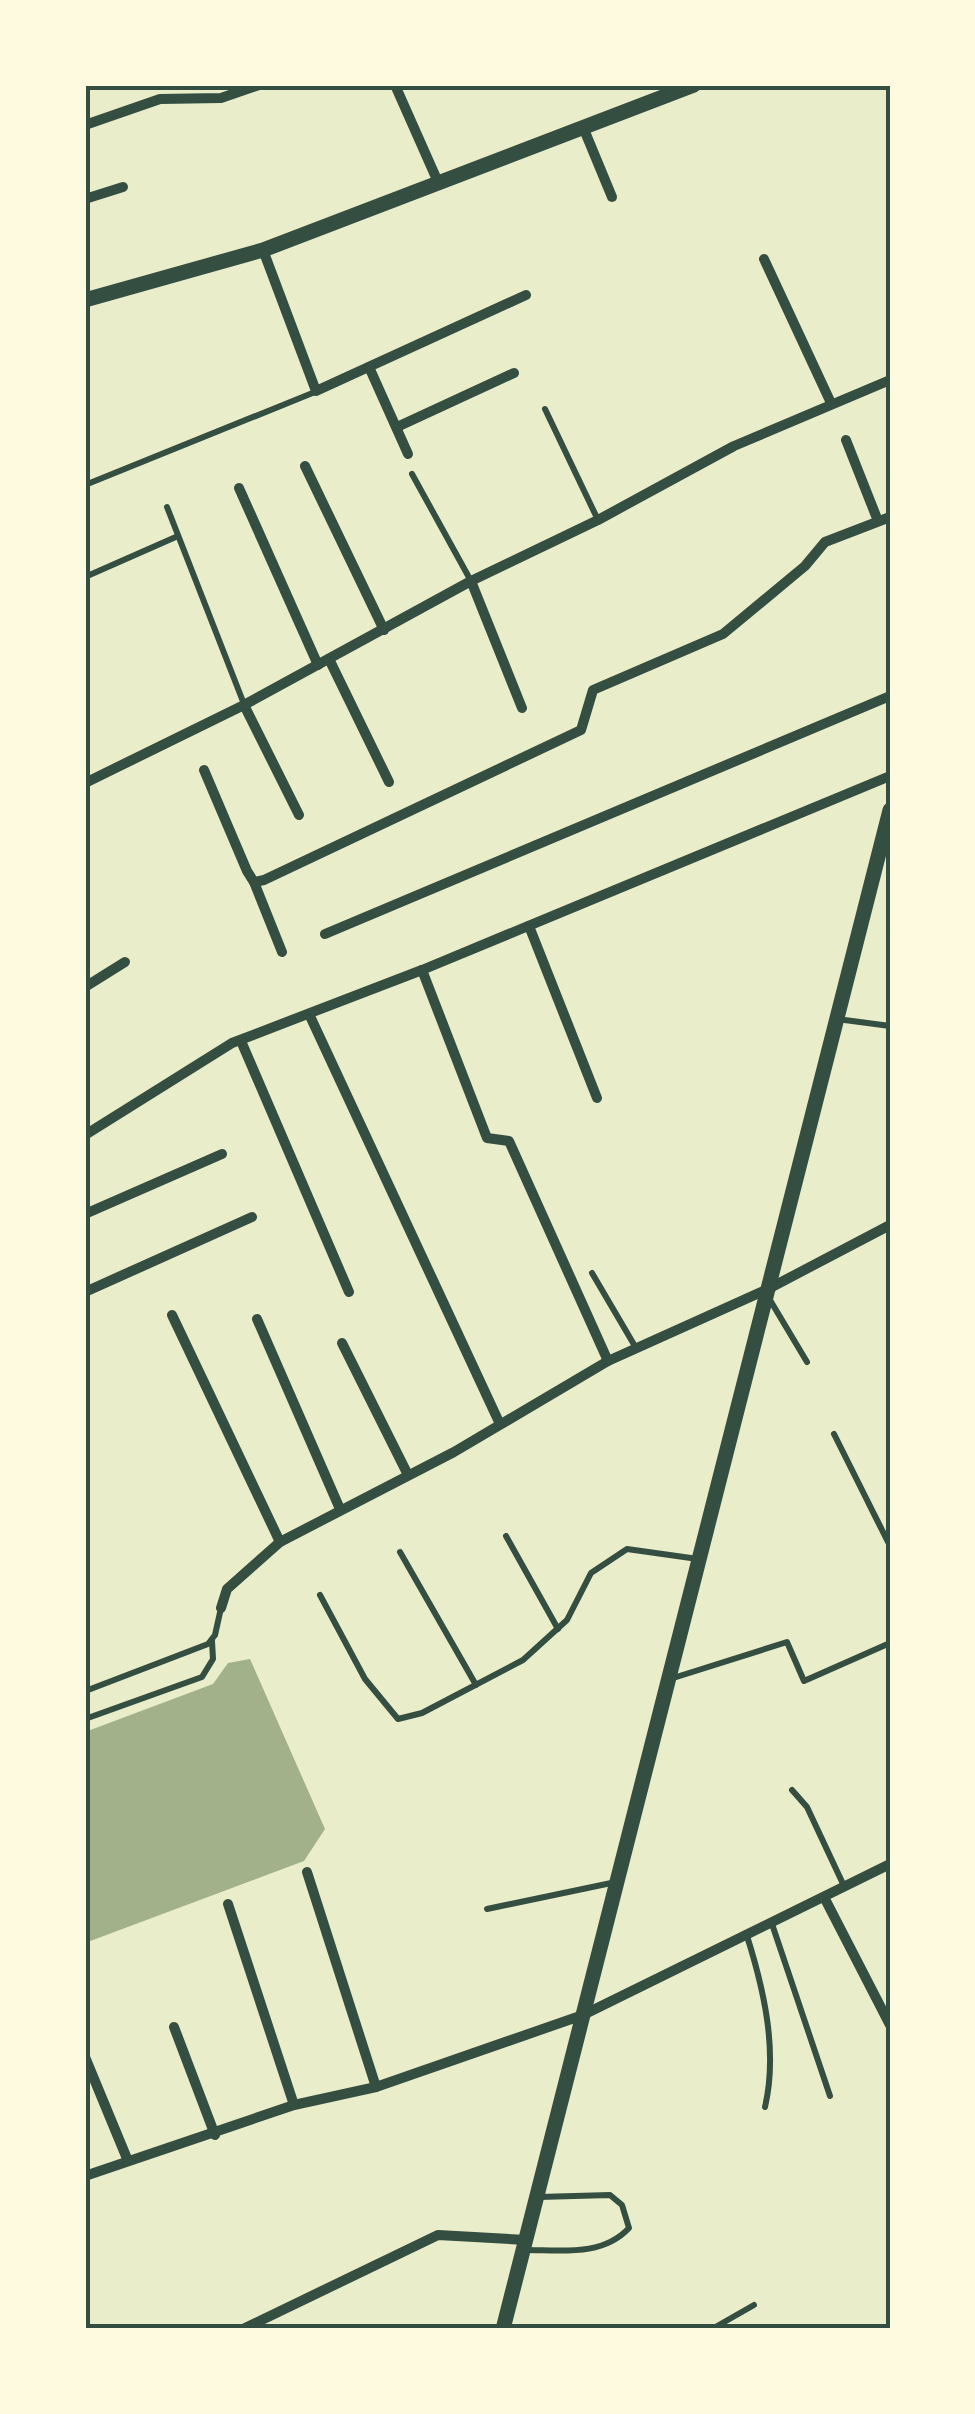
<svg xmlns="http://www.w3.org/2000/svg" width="975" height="2414" viewBox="0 0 975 2414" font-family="Literata,serif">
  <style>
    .water { fill: #a3b18a }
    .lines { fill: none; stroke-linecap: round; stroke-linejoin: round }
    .service { stroke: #344e41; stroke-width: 6 }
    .minor { stroke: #344e41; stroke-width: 10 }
    .tertiary { stroke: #344e41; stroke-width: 15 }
    .neatline { fill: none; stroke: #344e41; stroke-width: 4 }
  </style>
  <rect width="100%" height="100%" fill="#e9edc9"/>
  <!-- water -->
  <polygon class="water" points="250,1659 325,1829 304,1861 85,1943 85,1732 213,1684 228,1663"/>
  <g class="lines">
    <!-- service -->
    <g class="service">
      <polyline points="545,409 598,520"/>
      <polyline points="412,474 471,581"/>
      <polyline points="85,485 315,392"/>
      <polyline points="167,507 244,704"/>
      <polyline points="85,577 178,536"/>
      <polyline points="837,1019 890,1026"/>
      <polyline points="592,1273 636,1348"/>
      <polyline points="767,1295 807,1362"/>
      <polyline points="834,1434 890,1546"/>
      <polyline points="506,1536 558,1629"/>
      <polyline points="400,1552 476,1685"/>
      <polyline points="320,1595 365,1679 398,1719 422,1713 523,1660 567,1620 591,1573 627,1549 698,1559"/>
      <polyline points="670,1679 787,1642 804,1681 890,1643"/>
      <polyline points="88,1690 208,1644 215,1635 221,1608"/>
      <polyline points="85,1719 202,1677 213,1659 212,1641"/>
      <polyline points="792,1790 807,1807 844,1886"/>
      <polyline points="487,1909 616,1882"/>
      <polyline points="772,1924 830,2096"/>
      <path d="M 747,1936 C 764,1990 778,2051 765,2107"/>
      <path d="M 524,2250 C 561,2250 602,2257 629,2228 L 622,2205 L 610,2195 L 539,2197"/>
      <polyline points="712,2329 754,2305"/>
    </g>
    <!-- minor -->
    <g class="minor">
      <polyline points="395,85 438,182"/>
      <polyline points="85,125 160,99 221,98 259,85"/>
      <polyline points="583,127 612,197"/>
      <polyline points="85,199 123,187"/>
      <polyline points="263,250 316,391 526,295"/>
      <polyline points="764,259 831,403"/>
      <polyline points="369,367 408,454"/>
      <polyline points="397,427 514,373"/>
      <polyline points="846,440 878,521"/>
      <polyline points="305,466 384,630"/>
      <polyline points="239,488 318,665"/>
      <polyline points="471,581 522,708"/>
      <polyline points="329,659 389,782"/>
      <polyline points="244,705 299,815"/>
      <polyline points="204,770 247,871 254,882 264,880 581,730 593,690 723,634 805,566 825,542 890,517"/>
      <polyline points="85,783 244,705 471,581 598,520 734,446 890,380"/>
      <polyline points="254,882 282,952"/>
      <polyline points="529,926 597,1098"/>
      <polyline points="325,934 890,696"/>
      <polyline points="422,970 487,1138 509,1141 608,1361"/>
      <polyline points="85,987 125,962"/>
      <polyline points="309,1014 499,1422"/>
      <polyline points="241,1041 349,1292"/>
      <polyline points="85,1135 232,1043 422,970 890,776"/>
      <polyline points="85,1214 222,1154"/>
      <polyline points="85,1292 252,1217"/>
      <polyline points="172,1315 280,1542"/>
      <polyline points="257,1319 340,1509"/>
      <polyline points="342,1343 408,1475"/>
      <polyline points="221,1608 227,1589 280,1542 454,1452 608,1361 768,1289 890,1225"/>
      <polyline points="307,1872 376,2087"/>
      <polyline points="824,1897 890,2025"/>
      <polyline points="228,1904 294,2105"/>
      <polyline points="174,2027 215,2135"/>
      <polyline points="85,2057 128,2161"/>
      <polyline points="85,2176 294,2105 376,2087 583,2015 890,1864"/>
      <polyline points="243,2329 438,2235 526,2240"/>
    </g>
    <!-- tertiary -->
    <g class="tertiary">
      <polyline points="85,300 263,250 694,85"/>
      <polyline points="503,2329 890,810"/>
    </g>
  </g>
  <!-- border -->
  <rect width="975" height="2414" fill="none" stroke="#fefae0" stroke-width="175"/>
  <rect x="88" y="88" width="800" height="2238" class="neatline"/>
</svg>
